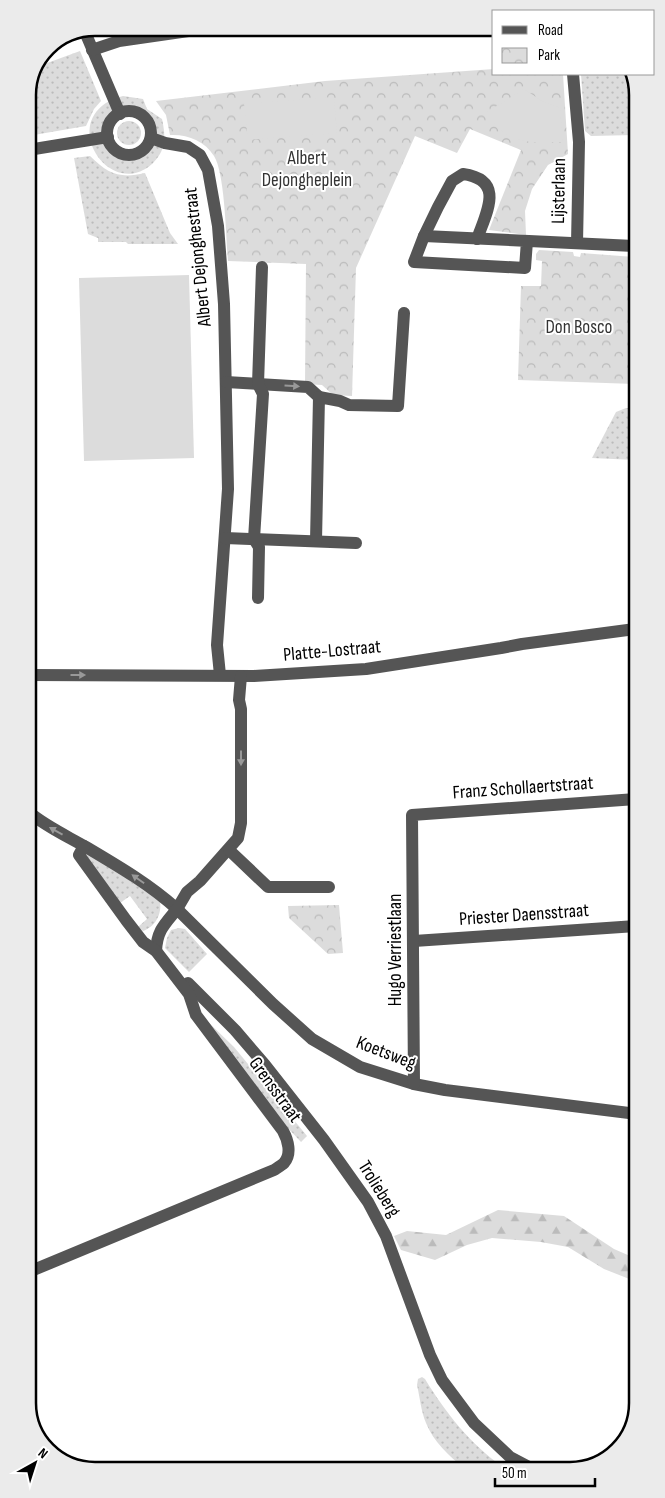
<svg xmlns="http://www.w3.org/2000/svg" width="665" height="1498" viewBox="0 0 665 1498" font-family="'Sofia Sans Condensed',sans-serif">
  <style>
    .grass { fill: url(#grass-dots); fill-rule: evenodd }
    .forest { fill: url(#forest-firs) }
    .park { fill: url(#park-crowns) }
    .garden { fill: #dcdcdc }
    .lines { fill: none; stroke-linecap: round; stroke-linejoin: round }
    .minor { stroke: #555; stroke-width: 12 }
    .oneway { fill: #999 }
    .labels { text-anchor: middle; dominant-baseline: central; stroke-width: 4; stroke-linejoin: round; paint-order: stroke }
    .park-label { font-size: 19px; fill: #333; stroke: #fff }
    .street-label { font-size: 19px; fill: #000; stroke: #fff }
    .rim { fill: none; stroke: #000; stroke-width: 2.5 }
  </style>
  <defs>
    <pattern id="grass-dots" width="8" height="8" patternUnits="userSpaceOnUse" patternTransform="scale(1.25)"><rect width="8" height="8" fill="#dcdcdc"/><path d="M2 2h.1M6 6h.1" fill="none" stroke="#bbb" stroke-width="1.8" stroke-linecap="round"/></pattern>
    <pattern id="forest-firs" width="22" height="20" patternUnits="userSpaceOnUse" patternTransform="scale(1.25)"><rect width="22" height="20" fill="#dcdcdc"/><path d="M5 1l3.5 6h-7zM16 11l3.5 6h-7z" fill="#bbb"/></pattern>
    <pattern id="park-crowns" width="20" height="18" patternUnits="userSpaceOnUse" patternTransform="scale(1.25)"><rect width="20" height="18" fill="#dcdcdc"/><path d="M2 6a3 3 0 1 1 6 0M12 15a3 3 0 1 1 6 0" fill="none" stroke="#bbb"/></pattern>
  </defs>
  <rect width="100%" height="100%" fill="#fff"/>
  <!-- grass -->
  <g class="grass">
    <polygon points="80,51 101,101 94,109 86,126 28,136 28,91 39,66"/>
    <polygon points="581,74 634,74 634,135 591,136 585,131"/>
    <path d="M 123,96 L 143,99 L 147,109 L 162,119 C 166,137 166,151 152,164 C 108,203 53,114 123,96 ZM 127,112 C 141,113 155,124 150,140 C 147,147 143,151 137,153 C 110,164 93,121 127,112 Z"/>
    <circle cx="129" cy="133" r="12"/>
    <path d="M 90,156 C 108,174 120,179 145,173 L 170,233 L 178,244 L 128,244 L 126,242 L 98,242 L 98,238 L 88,234 L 74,158 Z"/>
    <polygon points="626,408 635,408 635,460 592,458 616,412"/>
    <path d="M 85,854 L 94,855 L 160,902 C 162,914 155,927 143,931 L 138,927 L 147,919 L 130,896 L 120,903 Z"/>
    <polygon points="179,928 185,929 207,954 189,972 165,948 167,938 171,930"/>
    <polygon points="205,1019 234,1047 307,1136 301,1142 286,1126"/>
    <path d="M 422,1377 L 425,1379 C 445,1412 471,1445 503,1467 L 464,1468 C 449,1456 433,1441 426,1423 C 421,1411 420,1398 417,1385 L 418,1379 Z"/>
  </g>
  <!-- forest -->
  <polygon class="forest" points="498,1210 564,1216 614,1249 637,1259 637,1282 604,1269 568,1247 541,1242 492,1238 467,1245 435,1260 401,1250 394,1236 407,1231 446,1235"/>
  <!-- park -->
  <g class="park">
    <path d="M 494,69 L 494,74 L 563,74 L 568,154 L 548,165 L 532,189 L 525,211 L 526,235 L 489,230 L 521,150 L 470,129 L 457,153 L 415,136 L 356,268 L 352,396 L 333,395 L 322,385 L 305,384 L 306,264 L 228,261 C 226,238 225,173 214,156 C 205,141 187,134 170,135 L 166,115 L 156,101 L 325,81 Z"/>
    <polygon points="539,250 573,252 574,256 580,257 581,253 634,257 635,384 518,380 521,286 541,286 542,261 536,260 536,254"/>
    <polygon points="339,905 343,953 328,954 289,918 288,906"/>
  </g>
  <!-- garden -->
  <g class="garden">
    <path d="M 524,89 L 542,101 L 560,108 L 563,142 C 531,143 503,145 487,112 Z"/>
    <polygon points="334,97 337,133 248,140 244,104"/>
    <polygon points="189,275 194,458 84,461 79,278"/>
  </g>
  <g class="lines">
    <!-- minor -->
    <g class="minor">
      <polyline points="85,32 120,114"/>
      <polyline points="92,50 119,41 209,28"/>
      <polyline points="573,74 579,142 577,243"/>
      <circle cx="129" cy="133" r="22"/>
      <polyline points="151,138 165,143 188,147 200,155 208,170 218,226 224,304 228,489 217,645 220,675"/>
      <polyline points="28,150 108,137"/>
      <path d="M 424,236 L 438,207 L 452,181 L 463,174 C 505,180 487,211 477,239"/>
      <polyline points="527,241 525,268 414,262 424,236 634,246"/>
      <polyline points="226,382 308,387 319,397"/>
      <polyline points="225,538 356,543"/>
      <polyline points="316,541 319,397 340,401 349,405 398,406 404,313"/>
      <polyline points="258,598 259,547 254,539 263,394 258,384 262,267"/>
      <polyline points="29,675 254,676 366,669 501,648 522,644 635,629"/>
      <path d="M 30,813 C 47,827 67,836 86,847 C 118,866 149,884 177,909 L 187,892 L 200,881 L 238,838 L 241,823 L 241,709 L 239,700 L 241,676"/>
      <polyline points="229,850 268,887 329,887"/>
      <polyline points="414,941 636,926"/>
      <path d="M 156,951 C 157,930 165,924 177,909 L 273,1004 L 312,1039 L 360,1067 L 414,1084 L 445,1090 L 637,1114"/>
      <polyline points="188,983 235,1030 265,1065 324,1140 368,1202 386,1236 430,1355 442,1380 474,1423 510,1457 529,1467"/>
      <polyline points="414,1084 412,815 636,799"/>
      <path d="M 31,1271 L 274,1170 C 277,1168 282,1165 284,1163 C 292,1154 288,1140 283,1131 L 196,1015 L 189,994 L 156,951 L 143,942 L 126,920 L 79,855 L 84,846"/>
    </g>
  </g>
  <!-- one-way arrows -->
  <defs><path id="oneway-solid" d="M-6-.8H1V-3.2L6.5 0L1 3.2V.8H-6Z" transform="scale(1.25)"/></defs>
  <g class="oneway">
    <use href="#oneway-solid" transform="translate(292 386) rotate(4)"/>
    <use href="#oneway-solid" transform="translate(78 675)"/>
    <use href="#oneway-solid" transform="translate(241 758) rotate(90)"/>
    <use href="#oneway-solid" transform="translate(56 831) rotate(-151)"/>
    <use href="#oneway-solid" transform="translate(138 879) rotate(-145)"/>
  </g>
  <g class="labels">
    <!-- park labels -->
    <g class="park-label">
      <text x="307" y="158">Albert<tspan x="307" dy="22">Dejongheplein</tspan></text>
      <text x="579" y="327">Don Bosco</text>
    </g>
    <!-- street labels -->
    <g class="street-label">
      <text transform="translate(559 191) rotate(-89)">Lijsterlaan</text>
      <text transform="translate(198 257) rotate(-96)">Albert Dejonghestraat</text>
      <text transform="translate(332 651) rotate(-5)">Platte-Lostraat</text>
      <text transform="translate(523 788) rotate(-4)">Franz Schollaertstraat</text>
      <text transform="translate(524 915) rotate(-4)">Priester Daensstraat</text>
      <text transform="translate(395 950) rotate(-90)">Hugo Verriestlaan</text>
      <text transform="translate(386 1053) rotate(21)">Koetsweg</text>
      <text transform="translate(275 1090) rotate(54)">Grensstraat</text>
      <text transform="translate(379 1189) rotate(58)">Trolieberg</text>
    </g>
  </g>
  <!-- crop -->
  <path d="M0 0H665V1498H0ZM95 36H570A59 59 0 0 1 629 95V1403A59 59 0 0 1 570 1462H95A59 59 0 0 1 36 1403V95A59 59 0 0 1 95 36Z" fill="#ebebeb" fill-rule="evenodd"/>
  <path class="rim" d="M95 36H570A59 59 0 0 1 629 95V1403A59 59 0 0 1 570 1462H95A59 59 0 0 1 36 1403V95A59 59 0 0 1 95 36Z"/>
  <!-- legend -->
  <rect x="492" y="10" width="162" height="65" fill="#ffffff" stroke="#999999"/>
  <rect x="502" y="26" width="25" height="8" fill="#555555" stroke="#999999"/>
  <text x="538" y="35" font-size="15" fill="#000000">Road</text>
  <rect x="502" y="48" width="25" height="15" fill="url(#park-crowns)" stroke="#999999"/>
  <text x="538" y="60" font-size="15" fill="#000000">Park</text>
  <!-- north arrow -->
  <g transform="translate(35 1463) rotate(39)" stroke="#ffffff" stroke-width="4" paint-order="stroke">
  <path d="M0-4L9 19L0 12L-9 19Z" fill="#000000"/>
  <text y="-8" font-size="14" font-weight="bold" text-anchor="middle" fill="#000000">N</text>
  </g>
  <!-- scale -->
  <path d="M495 1478v8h100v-8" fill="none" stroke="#000000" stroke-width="2.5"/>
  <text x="502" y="1478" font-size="15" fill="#000000" stroke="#ffffff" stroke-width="4" paint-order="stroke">50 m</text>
</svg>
